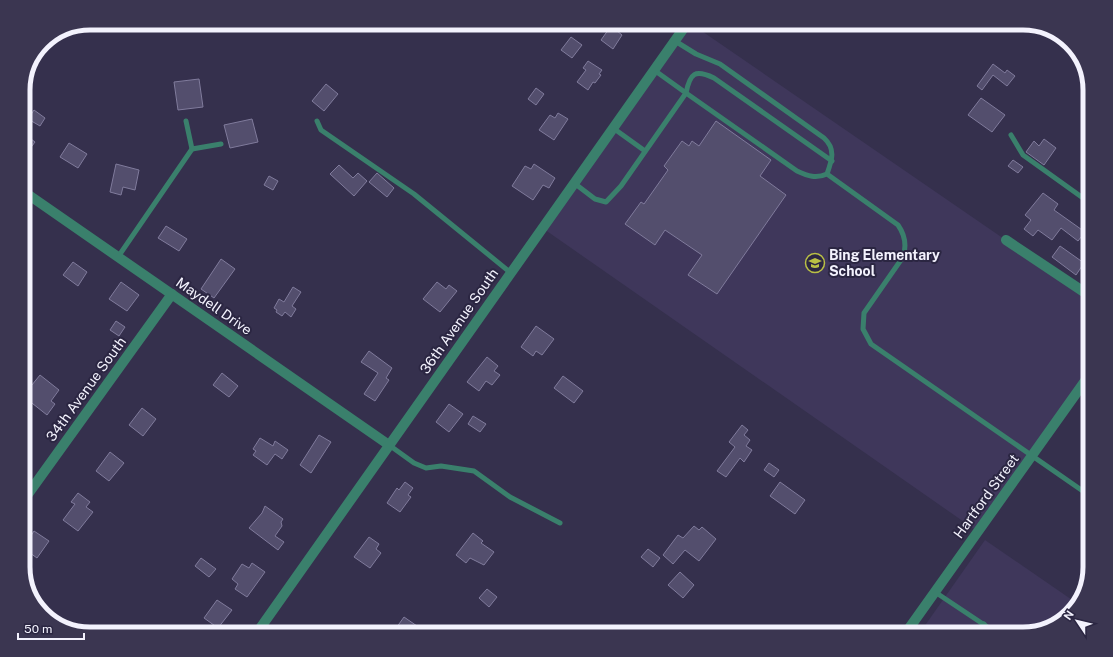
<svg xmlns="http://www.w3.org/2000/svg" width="1113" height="657" viewBox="0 0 1113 657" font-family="'Public Sans',sans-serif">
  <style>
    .built { fill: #3f375b }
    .building { fill: #534e6d; stroke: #807b9c }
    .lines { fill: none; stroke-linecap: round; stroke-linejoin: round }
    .service { stroke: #3a806c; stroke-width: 5 }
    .minor { stroke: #3a806c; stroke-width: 10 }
    .labels { text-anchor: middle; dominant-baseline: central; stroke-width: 4; stroke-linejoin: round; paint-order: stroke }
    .poi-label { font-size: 14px; font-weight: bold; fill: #f3f2fd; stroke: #2b2642; text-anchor: start }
    .street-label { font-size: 14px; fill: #f3f2fd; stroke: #2b2642 }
    .rim { fill: none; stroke: #f3f2fd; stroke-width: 5 }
  </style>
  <rect width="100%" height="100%" fill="#35304d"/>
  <!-- built -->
  <g class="built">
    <polygon points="685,25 693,25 1090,298 1090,373 977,531 541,227"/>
    <polygon points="985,540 1078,604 1057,625 1024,634 919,634"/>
  </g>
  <!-- building -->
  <g class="building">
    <polygon points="611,26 622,35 613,49 601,40"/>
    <polygon points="571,37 582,45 572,58 561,50"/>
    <polygon points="588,61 602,70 599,74 601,75 595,83 593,82 588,90 577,82 586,70 583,68"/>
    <polygon points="993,64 1005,73 1007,70 1015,76 1007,86 993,75 982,90 977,86"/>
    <polygon points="199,79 203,107 178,110 174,82"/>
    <polygon points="326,84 338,94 324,111 312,101"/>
    <polygon points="536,88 544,94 536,105 528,99"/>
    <polygon points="981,98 1005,115 992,132 968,115"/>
    <polygon points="34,110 45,118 40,126 28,119"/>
    <polygon points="558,113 568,119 554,140 539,130 550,115 555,118"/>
    <polygon points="252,119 258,142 230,148 224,125"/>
    <polygon points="716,121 771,160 760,176 786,195 717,294 688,275 702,255 665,230 655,245 625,224 641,202 644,204 668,170 664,166 682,141 689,146 692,141 699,146"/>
    <polygon points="23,133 35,142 23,158"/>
    <polygon points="1044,139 1056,148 1044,165 1026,152 1034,141 1039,146"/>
    <polygon points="69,143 87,154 78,168 60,157"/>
    <polygon points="1013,160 1023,167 1018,173 1008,166"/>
    <polygon points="116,164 139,170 135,190 123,187 121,195 110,192"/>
    <polygon points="534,164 555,178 549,188 543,185 533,200 512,186 525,166 531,169"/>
    <polygon points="339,165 353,178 358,173 367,181 354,196 330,174"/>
    <polygon points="377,173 394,188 387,197 369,182"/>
    <polygon points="269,176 278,181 273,190 264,185"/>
    <polygon points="1043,193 1058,204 1054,210 1085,232 1078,241 1061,228 1052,240 1038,230 1033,236 1024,229 1031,220 1025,215"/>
    <polygon points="166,226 187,239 179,251 158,238"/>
    <polygon points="1060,246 1084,263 1076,275 1052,257"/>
    <polygon points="221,259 235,269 214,298 201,289"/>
    <polygon points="73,262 87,272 78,286 63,275"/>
    <polygon points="121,282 139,295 127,311 109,299"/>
    <polygon points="437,282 446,289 449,285 457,291 440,312 423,299"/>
    <polygon points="293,287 301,292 292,306 296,309 291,317 285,312 282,316 276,312 277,310 274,308 279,299 284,302"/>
    <polygon points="116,321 125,327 119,336 110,330"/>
    <polygon points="536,326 554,339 542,355 536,351 533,356 521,347"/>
    <polygon points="369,351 392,368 386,378 389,380 375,401 364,394 378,373 361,362"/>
    <polygon points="487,357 498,366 494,371 500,375 492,385 486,381 479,391 467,382"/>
    <polygon points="222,373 238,386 229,397 213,385"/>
    <polygon points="40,375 59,390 51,401 55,404 47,415 23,396"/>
    <polygon points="563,376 583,391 574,403 554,388"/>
    <polygon points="449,404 463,414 449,432 436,422"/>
    <polygon points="142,408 156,419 143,436 129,425"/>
    <polygon points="473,416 486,424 480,432 468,424"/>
    <polygon points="742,425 748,430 744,435 750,440 746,446 752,450 744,462 740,458 726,477 717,471 735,447 729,442"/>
    <polygon points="319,435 331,442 311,473 300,465"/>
    <polygon points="260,438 273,446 275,441 288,450 282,459 275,454 267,465 253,455 256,451 253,449"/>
    <polygon points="110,452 124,463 109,481 96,471"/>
    <polygon points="769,463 779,470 774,477 764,470"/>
    <polygon points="405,482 413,488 408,495 411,497 400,512 387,503 397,488 399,490"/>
    <polygon points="780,482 805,500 795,514 770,496"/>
    <polygon points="78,493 90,502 86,507 93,512 78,531 63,520 75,504 71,502"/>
    <polygon points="265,506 283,519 281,522 282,526 275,536 284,542 278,550 249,528 262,513"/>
    <polygon points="694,526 699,530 702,527 716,539 699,561 685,550 673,564 663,555 678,535 683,538"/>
    <polygon points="34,531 49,541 37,558 23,548"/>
    <polygon points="473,533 483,541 481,543 494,552 484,565 470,558 466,563 456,555"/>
    <polygon points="369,537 379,544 376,549 381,553 370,568 354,557"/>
    <polygon points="648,549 660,558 653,567 641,557"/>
    <polygon points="201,558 216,569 209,577 195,566"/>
    <polygon points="252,563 265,572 247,597 235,589 238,584 232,579 242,564 249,568"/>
    <polygon points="680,572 694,585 683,598 668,585"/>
    <polygon points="487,589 497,597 489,607 479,598"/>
    <polygon points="217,600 232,610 218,628 204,618"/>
    <polygon points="404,617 417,626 411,634 398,634 394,631"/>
  </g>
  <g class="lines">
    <!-- service -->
    <g class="service">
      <path d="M 675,41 L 696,54 L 720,64 L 824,138 C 836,149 832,160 827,174"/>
      <polyline points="317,121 321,130 414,194 511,273"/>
      <polyline points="613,128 645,151"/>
      <polyline points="1011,135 1023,155 1090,203"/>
      <polyline points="192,149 221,144"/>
      <path d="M 832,161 L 714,78 C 695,69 690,73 686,93 L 797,171 C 808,176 816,179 827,174 L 898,225 C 905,235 907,245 903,257 L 864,313 L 863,329 L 871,344 L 1090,496"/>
      <polyline points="574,183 595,199 606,202 621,186 686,93 654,70"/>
      <polyline points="118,257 192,149 186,121"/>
      <polyline points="389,445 414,463 426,468 441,466 474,471 510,497 560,523"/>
      <polyline points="935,592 998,634"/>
      <polyline points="977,634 984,624"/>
    </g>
    <!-- minor -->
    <g class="minor">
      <polyline points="23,191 389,445"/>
      <polyline points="1006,240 1090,296"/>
      <polyline points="23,501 172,294"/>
      <polyline points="256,634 686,25"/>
      <polyline points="905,634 1090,374"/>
    </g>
  </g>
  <!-- icons -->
  <defs>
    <g id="school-ring" transform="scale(1)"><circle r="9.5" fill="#2b2642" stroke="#bac045" stroke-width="1.5"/><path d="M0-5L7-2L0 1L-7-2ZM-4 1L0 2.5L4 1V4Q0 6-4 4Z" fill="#bac045"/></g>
  </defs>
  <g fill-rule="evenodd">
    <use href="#school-ring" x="815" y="263"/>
  </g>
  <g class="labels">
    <!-- poi labels -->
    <g class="poi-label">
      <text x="829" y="255">Bing Elementary<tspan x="829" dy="16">School</tspan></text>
    </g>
    <!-- street labels -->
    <g class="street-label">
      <text transform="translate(214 306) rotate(35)">Maydell Drive</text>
      <text transform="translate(459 321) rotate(-55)">36th Avenue South</text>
      <text transform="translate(86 389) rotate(-54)">34th Avenue South</text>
      <text transform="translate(986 496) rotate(-54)">Hartford Street</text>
    </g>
  </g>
  <!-- crop -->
  <path d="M0 0H1113V657H0ZM90 30H1023A60 60 0 0 1 1083 90V567A60 60 0 0 1 1023 627H90A60 60 0 0 1 30 567V90A60 60 0 0 1 90 30Z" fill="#3b3651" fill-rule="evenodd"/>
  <path class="rim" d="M90 30H1023A60 60 0 0 1 1083 90V567A60 60 0 0 1 1023 627H90A60 60 0 0 1 30 567V90A60 60 0 0 1 90 30Z"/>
  <!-- north arrow -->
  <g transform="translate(1077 621) rotate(305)" stroke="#2b2642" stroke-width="3" paint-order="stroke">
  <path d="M0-3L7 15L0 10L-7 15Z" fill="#f3f2fd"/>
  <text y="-6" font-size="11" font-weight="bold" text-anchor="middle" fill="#f3f2fd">N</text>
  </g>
  <!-- scale -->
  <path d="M18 633v6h66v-6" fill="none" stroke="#f3f2fd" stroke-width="2"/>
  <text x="24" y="633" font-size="12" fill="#f3f2fd" stroke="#2b2642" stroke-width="3" paint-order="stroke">50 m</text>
</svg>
